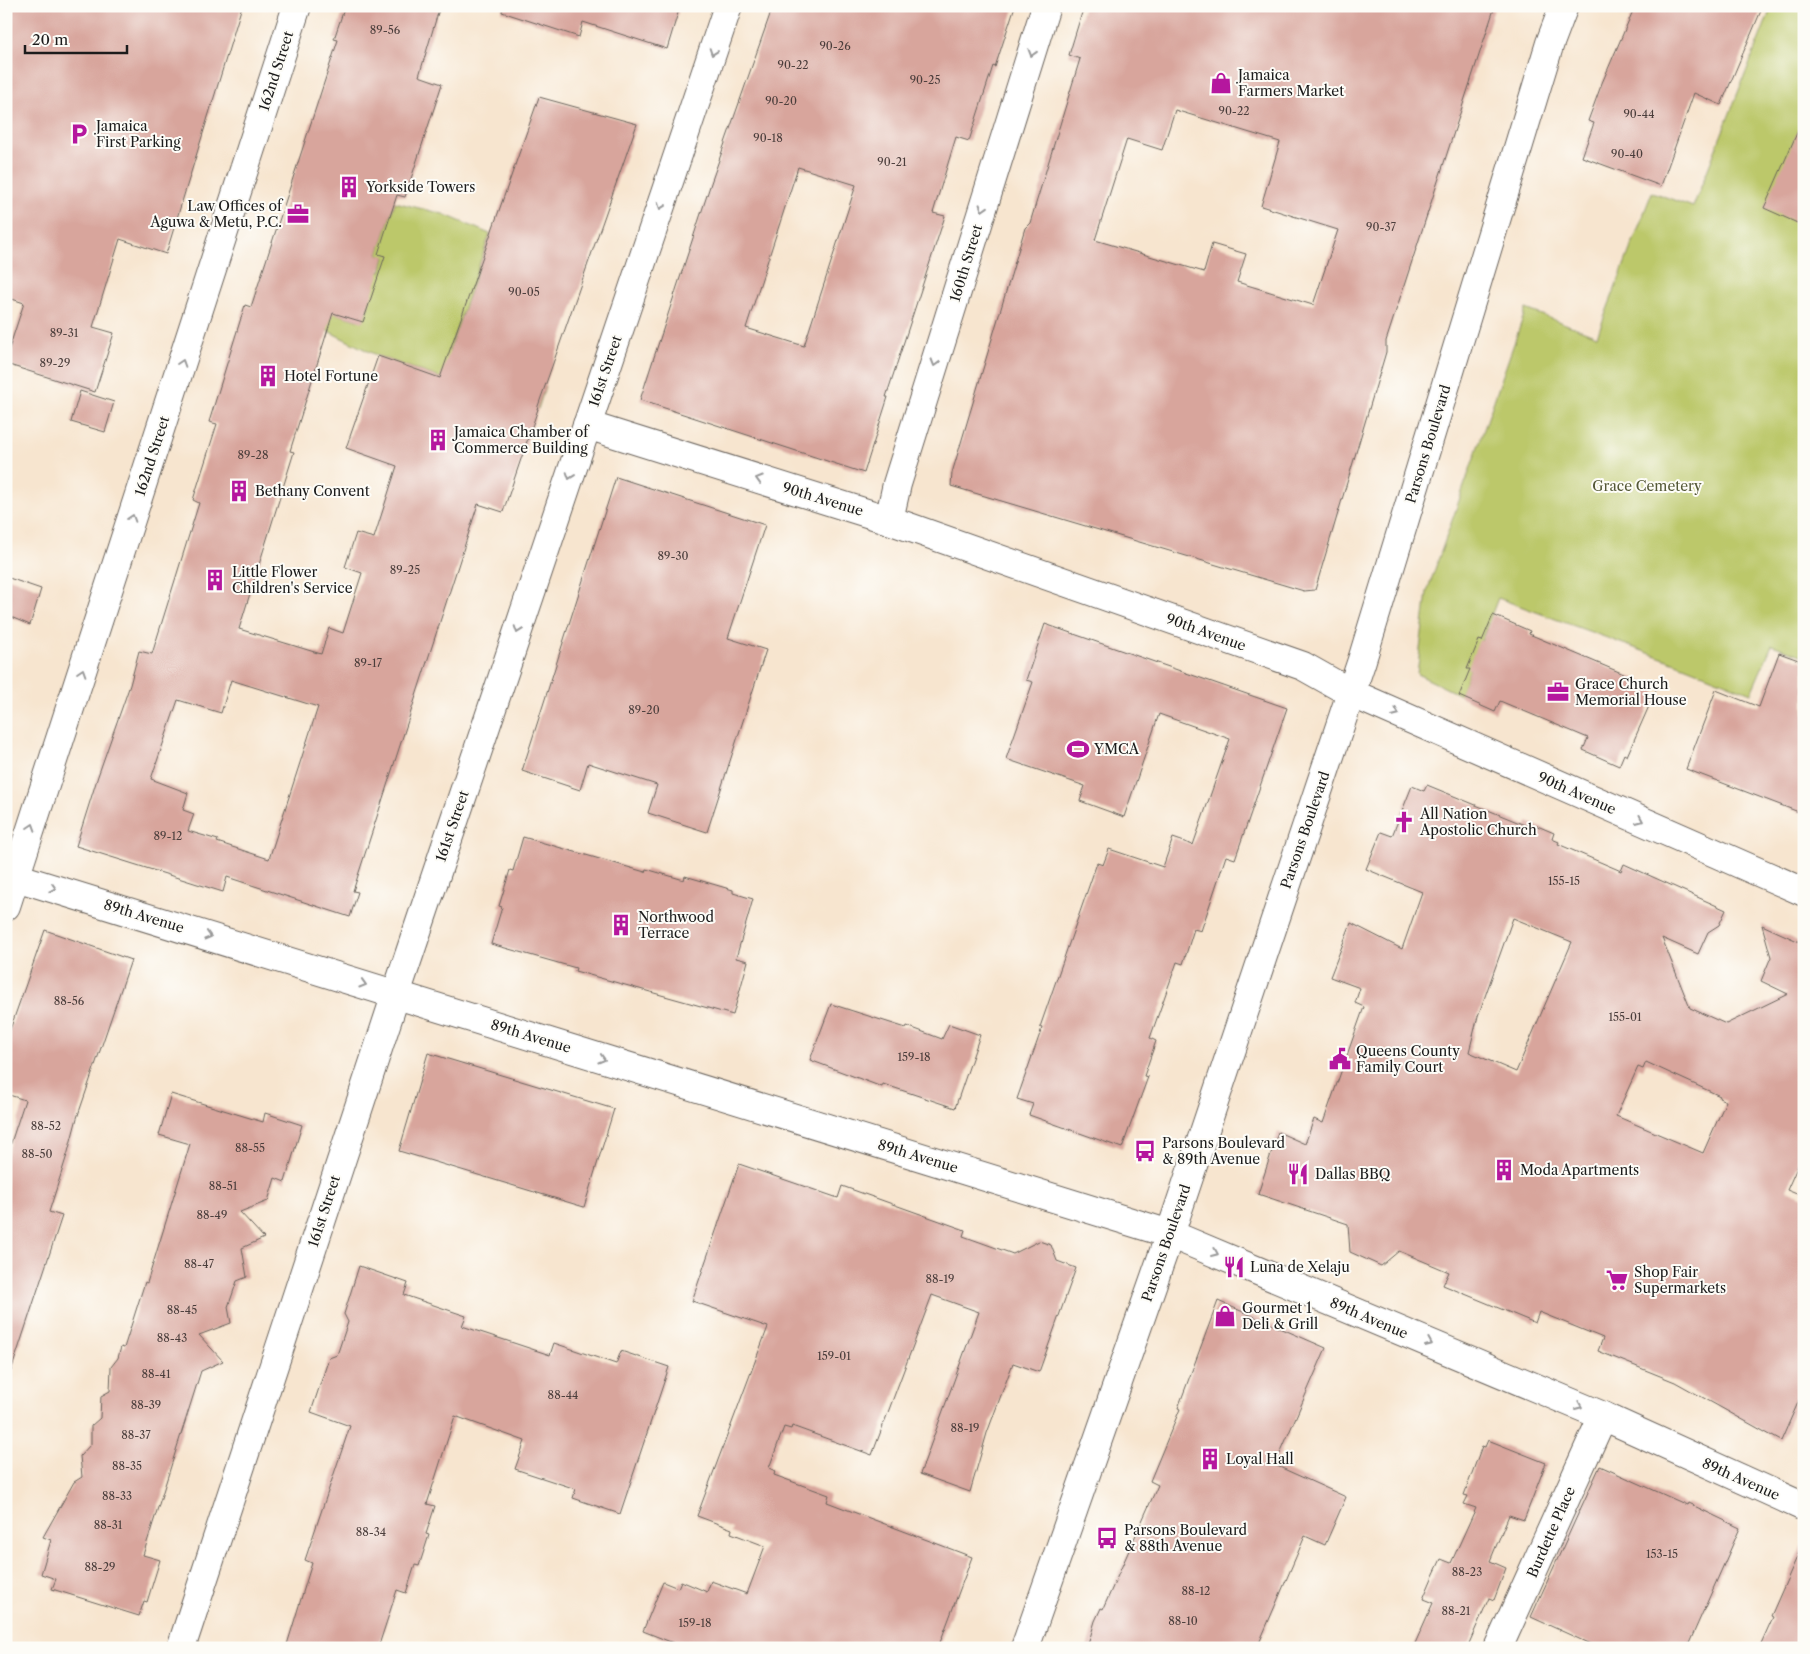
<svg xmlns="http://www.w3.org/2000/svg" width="1810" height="1654" viewBox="0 0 1810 1654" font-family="'Libre Caslon Text',serif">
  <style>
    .green { fill: #bcc86a; stroke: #6c7243 }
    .building { fill: #d8a59c; fill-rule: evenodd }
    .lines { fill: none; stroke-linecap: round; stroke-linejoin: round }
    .minor-casing { stroke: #69625b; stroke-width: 30 }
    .tertiary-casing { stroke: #69625b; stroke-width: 30 }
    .minor { stroke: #fff; stroke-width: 28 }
    .tertiary { stroke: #fff; stroke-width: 28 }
    .oneway { stroke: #999 }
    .labels { text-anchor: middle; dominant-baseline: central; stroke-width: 4; stroke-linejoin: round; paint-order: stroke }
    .number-label { font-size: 11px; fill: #4b3e3c }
    .street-label { font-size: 14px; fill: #1c1c1c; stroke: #fdfcf7 }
    .poi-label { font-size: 14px; fill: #1c1c1c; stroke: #fdfcf7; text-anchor: start }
    .park-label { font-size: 14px; fill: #545837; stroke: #fdfcf7 }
  </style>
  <rect width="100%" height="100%" fill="#fdfcf7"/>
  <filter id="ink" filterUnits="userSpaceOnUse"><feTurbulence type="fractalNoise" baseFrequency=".02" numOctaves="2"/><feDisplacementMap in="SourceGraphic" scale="10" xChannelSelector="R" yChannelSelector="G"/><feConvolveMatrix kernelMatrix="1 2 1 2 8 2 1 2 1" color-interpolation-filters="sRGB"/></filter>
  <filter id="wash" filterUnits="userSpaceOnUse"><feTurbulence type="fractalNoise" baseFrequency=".0096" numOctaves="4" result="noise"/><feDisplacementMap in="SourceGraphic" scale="20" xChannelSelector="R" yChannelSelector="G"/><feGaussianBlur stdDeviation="1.12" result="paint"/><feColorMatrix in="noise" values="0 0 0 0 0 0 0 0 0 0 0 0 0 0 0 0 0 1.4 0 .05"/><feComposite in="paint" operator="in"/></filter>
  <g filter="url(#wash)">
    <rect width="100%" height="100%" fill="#f7e5cf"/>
    <!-- green -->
    <g class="green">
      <polygon points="1772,6 1804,6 1804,656 1772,645 1751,693 1681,665 1498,598 1460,695 1417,674 1427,592 1526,309 1597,336 1652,192 1693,207"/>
      <polygon points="395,202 443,214 490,234 449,351 545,386 538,409 464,383 463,386 378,356 328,331 252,307 257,288 356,320 363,320 369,305 362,303 372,270 381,272 385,257 378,254"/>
    </g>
    <g id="blocks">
      <!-- building -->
      <g class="building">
        <polygon points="6,6 242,6 166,254 120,239 93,327 114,333 95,392 6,364 6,358 24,303 6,297"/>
        <path d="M 345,6 L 440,6 L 419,76 L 442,84 L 405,197 L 397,195 L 378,254 L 385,256 L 363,322 L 333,313 L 290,451 L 294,452 L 239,629 L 321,654 L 329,628 L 343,633 L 362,573 L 345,567 L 356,533 L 374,538 L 397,466 L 346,448 L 378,356 L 440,378 L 539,97 L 637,124 L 537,409 L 538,409 L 503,512 L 478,504 L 353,891 L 358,892 L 350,917 L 227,877 L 223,892 L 76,846 L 98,776 L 130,685 L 139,651 L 152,654 L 199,503 L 193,500 L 217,424 L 209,422 L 245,305 L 251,307 L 338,40 L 334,39 ZM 231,680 L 318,707 L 269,859 L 217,842 L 218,840 L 188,831 L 194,814 L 183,810 L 188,793 L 151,779 L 178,700 L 221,713 Z"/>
        <polygon points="503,6 680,6 667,49 583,22 579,37 502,12"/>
        <path d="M 773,6 L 1015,6 L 995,67 L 993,66 L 969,141 L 956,137 L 933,213 L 945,216 L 886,397 L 888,397 L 864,473 L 640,400 L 711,183 ZM 798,167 L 856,185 L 804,346 L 746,328 Z"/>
        <path d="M 1084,6 L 1495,6 L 1386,341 L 1386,352 L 1315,590 L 1304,591 L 951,486 L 952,473 L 1025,228 L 1030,223 L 1080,59 L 1069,55 ZM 1175,110 L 1280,142 L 1261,206 L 1338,230 L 1313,305 L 1237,282 L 1246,254 L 1212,244 L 1204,272 L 1095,240 L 1127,139 L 1162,150 Z"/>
        <polygon points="1635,6 1763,6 1721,105 1694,93 1661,186 1582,157 1594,123 1588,121 1602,83"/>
        <polygon points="1804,117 1804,226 1764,208"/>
        <polygon points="80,391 114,402 105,432 71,422"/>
        <polygon points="616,477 765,525 728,638 766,650 707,832 648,813 657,785 588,763 580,790 522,771"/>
        <polygon points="6,577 41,589 30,625 6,615"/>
        <polygon points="1493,615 1530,631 1529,634 1657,688 1627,756 1624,754 1619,766 1583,750 1588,738 1500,701 1495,712 1459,696 1470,669 1467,669 1479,640 1482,641"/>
        <polygon points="1045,624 1287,708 1235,859 1226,856 1201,931 1194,929 1183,964 1177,962 1150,1038 1156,1041 1144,1076 1148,1077 1122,1148 1029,1115 1033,1104 1017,1099 1042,1028 1040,1027 1097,863 1103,865 1109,849 1163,867 1173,838 1193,845 1230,739 1159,714 1124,817 1080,801 1085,786 1006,759 1033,682 1026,680"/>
        <polygon points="1779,653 1804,662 1804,814 1686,769 1716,690 1759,707"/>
        <path d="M 1427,785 L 1527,826 L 1528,822 L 1554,833 L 1552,839 L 1559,842 L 1558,844 L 1621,871 L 1624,864 L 1726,910 L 1719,925 L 1708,932 L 1698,954 L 1662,938 L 1690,1008 L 1726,1024 L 1788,994 L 1761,981 L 1771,957 L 1762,925 L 1804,944 L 1804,1152 L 1787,1190 L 1804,1197 L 1804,1389 L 1781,1441 L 1675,1382 L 1598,1351 L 1603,1338 L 1539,1312 L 1535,1323 L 1443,1285 L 1449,1272 L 1399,1251 L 1381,1266 L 1350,1252 L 1348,1224 L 1258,1194 L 1278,1132 L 1305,1144 L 1314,1119 L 1323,1123 L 1364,1007 L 1355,1003 L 1360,988 L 1330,977 L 1351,923 L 1402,949 L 1422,892 L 1366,869 L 1381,832 L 1392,836 L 1412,786 L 1424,791 ZM 1513,918 L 1572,942 L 1516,1072 L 1469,1052 L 1478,1016 ZM 1646,1062 L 1720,1096 L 1719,1098 L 1726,1101 L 1703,1153 L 1616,1116 L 1638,1067 L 1643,1069 Z"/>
        <polygon points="523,837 645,872 646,869 684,880 685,876 733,890 733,893 753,899 736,958 748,961 733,1015 575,971 576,968 491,944 502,907 499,906 510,870 513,871"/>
        <polygon points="45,930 131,960 77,1118 68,1152 49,1212 62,1216 11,1371 6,1370 6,1158 25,1100 6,1094 6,1041"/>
        <polygon points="831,1004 906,1028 907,1026 942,1039 949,1024 980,1035 955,1108 883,1084 882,1087 810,1060"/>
        <polygon points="428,1053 614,1109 584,1207 399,1151"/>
        <polygon points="171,1094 263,1122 265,1113 302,1125 285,1182 275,1178 268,1201 240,1212 264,1238 242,1248 247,1277 237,1281 228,1307 231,1323 199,1335 223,1361 201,1371 143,1555 160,1560 147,1602 144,1601 139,1616 52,1589 56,1579 41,1574 51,1540 43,1537 74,1482 82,1477 80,1456 91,1444 91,1426 100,1418 101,1396 110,1391 111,1367 118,1358 121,1347 124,1348 145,1282 147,1283 190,1144 159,1135"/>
        <polygon points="739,1164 838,1198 842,1186 965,1230 963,1236 1013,1254 1039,1241 1051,1245 1057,1261 1076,1268 1039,1372 1013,1363 987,1433 970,1492 920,1474 979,1312 932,1295 872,1455 792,1426 791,1429 784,1427 769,1468 775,1471 774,1475 829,1495 827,1502 972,1557 938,1648 686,1648 643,1631 663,1582 678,1588 681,1581 707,1592 711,1581 747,1594 765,1546 731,1533 732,1529 697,1516 768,1327 692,1301"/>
        <polygon points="359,1266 408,1283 404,1295 466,1316 462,1326 550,1355 554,1343 616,1364 621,1351 669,1367 620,1514 573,1498 576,1489 515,1469 525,1441 455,1416 427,1504 435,1506 426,1534 429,1535 419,1566 415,1565 406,1593 397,1590 378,1648 286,1648 312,1563 305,1560 350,1426 311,1412 329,1358 337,1355 348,1322 344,1314"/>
        <polygon points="1218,1301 1326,1348 1275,1465 1346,1497 1325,1545 1305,1536 1257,1648 1087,1648 1095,1621 1101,1608 1103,1609 1158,1485 1150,1481 1180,1409 1178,1408"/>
        <polygon points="1488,1440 1546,1463 1524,1520 1509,1515 1490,1561 1506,1568 1494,1600 1489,1598 1467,1648 1413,1648 1433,1603 1423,1599 1432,1578 1441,1559 1451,1563 1476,1508 1464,1504 1468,1496 1464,1495 1482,1446 1485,1447"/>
        <polygon points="1600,1466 1687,1505 1688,1503 1740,1528 1687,1648 1599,1648 1531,1617"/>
        <polygon points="1804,1541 1804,1648 1759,1648 1773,1617 1771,1616"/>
      </g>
    </g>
  </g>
  <g filter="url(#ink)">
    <use href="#blocks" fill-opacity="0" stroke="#69625b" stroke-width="1"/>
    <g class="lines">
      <!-- minor casing -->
      <g class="minor-casing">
        <g id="minor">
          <polyline points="587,425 889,520 1303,666 1351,693 1804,892"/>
          <polyline points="889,520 897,484 1046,6"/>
          <polyline points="6,874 1170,1234 1603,1416 1804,1507"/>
          <polyline points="6,906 297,6"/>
          <polyline points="181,1648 396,994 728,6"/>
          <polyline points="1498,1648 1603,1416"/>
        </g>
      </g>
      <!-- tertiary casing -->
      <g class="tertiary-casing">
        <polyline id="tertiary" points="1025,1648 1170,1234 1362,660 1550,43 1564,6"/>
      </g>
      <!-- minor -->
      <use href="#minor" class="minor"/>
      <!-- tertiary -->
      <use href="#tertiary" class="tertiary"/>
    </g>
    <!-- one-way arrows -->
    <defs><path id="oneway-chevron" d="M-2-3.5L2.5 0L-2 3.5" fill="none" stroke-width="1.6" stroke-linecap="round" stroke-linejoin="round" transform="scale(1.25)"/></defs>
    <g class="oneway">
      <use href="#oneway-chevron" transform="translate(713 52) rotate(109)"/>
      <use href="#oneway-chevron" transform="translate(1032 53) rotate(107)"/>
      <use href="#oneway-chevron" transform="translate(661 206) rotate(109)"/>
      <use href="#oneway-chevron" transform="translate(983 208) rotate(107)"/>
      <use href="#oneway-chevron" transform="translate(182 363) rotate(-72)"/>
      <use href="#oneway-chevron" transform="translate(935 363) rotate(107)"/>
      <use href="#oneway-chevron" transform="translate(570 476) rotate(109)"/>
      <use href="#oneway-chevron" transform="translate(759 479) rotate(-163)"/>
      <use href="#oneway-chevron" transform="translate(132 518) rotate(-72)"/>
      <use href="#oneway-chevron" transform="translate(518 630) rotate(109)"/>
      <use href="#oneway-chevron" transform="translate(82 672) rotate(-72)"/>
      <use href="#oneway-chevron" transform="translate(1396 713) rotate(24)"/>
      <use href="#oneway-chevron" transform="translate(1640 820) rotate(24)"/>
      <use href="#oneway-chevron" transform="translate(32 827) rotate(-72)"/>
      <use href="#oneway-chevron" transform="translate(53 888) rotate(17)"/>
      <use href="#oneway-chevron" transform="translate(208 936) rotate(17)"/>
      <use href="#oneway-chevron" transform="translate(363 984) rotate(17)"/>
      <use href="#oneway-chevron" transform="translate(602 1059) rotate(17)"/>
      <use href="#oneway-chevron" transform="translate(1215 1253) rotate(23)"/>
      <use href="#oneway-chevron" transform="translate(1429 1343) rotate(23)"/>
      <use href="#oneway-chevron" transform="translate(1579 1406) rotate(23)"/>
    </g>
  </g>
  <!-- icons -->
  <defs>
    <g id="shop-bare" transform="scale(1.725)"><path d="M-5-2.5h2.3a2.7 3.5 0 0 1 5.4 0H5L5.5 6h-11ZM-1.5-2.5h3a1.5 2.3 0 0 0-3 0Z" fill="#b5179e" stroke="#fdfcf7" stroke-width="2.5" paint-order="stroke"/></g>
    <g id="parking-bare" transform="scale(1.725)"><path d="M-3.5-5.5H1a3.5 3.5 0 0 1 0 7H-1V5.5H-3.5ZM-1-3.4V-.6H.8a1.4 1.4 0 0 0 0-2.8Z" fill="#b5179e" stroke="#fdfcf7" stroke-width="2.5" paint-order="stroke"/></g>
    <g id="building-bare" transform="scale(1.725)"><path d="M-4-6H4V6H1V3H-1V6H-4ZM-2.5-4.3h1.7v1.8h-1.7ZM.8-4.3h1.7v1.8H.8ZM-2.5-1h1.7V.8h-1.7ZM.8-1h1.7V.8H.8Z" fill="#b5179e" stroke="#fdfcf7" stroke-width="2.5" paint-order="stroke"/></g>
    <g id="office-bare" transform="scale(1.725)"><path d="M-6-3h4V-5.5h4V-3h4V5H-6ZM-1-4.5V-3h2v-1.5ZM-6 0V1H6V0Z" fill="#b5179e" stroke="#fdfcf7" stroke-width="2.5" paint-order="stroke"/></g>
    <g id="stadium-bare" transform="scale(1.725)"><path d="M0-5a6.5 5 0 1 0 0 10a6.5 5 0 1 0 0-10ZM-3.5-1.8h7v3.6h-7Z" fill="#b5179e" stroke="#fdfcf7" stroke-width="2.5" paint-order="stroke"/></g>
    <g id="church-bare" transform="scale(1.725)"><path d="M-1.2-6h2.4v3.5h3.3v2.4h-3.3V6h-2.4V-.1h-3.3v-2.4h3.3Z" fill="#b5179e" stroke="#fdfcf7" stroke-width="2.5" paint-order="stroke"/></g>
    <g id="civic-bare" transform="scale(1.725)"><path d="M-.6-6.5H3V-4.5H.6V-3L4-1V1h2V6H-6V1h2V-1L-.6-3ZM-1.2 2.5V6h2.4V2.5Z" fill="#b5179e" stroke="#fdfcf7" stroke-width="2.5" paint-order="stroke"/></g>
    <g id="bus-bare" transform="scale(1.725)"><path d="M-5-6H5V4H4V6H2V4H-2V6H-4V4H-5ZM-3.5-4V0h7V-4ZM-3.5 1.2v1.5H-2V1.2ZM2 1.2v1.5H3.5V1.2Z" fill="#b5179e" stroke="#fdfcf7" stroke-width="2.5" paint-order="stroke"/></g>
    <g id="restaurant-bare" transform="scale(1.725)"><path d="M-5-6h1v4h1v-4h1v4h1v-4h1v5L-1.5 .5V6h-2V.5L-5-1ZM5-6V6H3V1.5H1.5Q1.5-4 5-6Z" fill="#b5179e" stroke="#fdfcf7" stroke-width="2.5" paint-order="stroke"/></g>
    <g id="supermarket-bare" transform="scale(1.725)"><path d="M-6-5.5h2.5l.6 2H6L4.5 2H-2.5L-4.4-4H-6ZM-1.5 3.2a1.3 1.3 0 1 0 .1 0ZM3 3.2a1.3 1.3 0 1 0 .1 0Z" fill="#b5179e" stroke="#fdfcf7" stroke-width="2.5" paint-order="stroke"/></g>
  </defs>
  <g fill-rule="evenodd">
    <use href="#shop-bare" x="1221" y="83"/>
    <use href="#parking-bare" x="79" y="134"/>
    <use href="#building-bare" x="349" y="187"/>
    <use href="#office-bare" x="298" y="214"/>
    <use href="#building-bare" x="268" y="376"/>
    <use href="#building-bare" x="438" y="440"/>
    <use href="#building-bare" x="239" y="491"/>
    <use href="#building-bare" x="215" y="580"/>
    <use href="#office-bare" x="1558" y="692"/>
    <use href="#stadium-bare" x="1078" y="749"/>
    <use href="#church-bare" x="1404" y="822"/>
    <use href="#building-bare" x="621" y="925"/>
    <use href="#civic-bare" x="1340" y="1059"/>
    <use href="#bus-bare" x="1145" y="1151"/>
    <use href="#building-bare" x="1504" y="1170"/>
    <use href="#restaurant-bare" x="1298" y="1174"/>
    <use href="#restaurant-bare" x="1234" y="1267"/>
    <use href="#supermarket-bare" x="1617" y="1280"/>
    <use href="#shop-bare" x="1225" y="1316"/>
    <use href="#building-bare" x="1210" y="1459"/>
    <use href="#bus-bare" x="1107" y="1538"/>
  </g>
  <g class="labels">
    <!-- number labels -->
    <g class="number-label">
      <text x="385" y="30">89-56</text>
      <text x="835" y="46">90-26</text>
      <text x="793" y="65">90-22</text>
      <text x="925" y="80">90-25</text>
      <text x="781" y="101">90-20</text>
      <text x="1234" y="111">90-22</text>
      <text x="1639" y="114">90-44</text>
      <text x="768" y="138">90-18</text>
      <text x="1627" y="154">90-40</text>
      <text x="892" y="162">90-21</text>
      <text x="1381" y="227">90-37</text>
      <text x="524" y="292">90-05</text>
      <text x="64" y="333">89-31</text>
      <text x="55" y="363">89-29</text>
      <text x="253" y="455">89-28</text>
      <text x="673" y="556">89-30</text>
      <text x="405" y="570">89-25</text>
      <text x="368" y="663">89-17</text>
      <text x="644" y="710">89-20</text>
      <text x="168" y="836">89-12</text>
      <text x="1564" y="881">155-15</text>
      <text x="69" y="1001">88-56</text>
      <text x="1625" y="1017">155-01</text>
      <text x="914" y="1057">159-18</text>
      <text x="46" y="1126">88-52</text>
      <text x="250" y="1148">88-55</text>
      <text x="37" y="1154">88-50</text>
      <text x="223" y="1186">88-51</text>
      <text x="212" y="1215">88-49</text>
      <text x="199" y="1264">88-47</text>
      <text x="940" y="1279">88-19</text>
      <text x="182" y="1310">88-45</text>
      <text x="172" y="1338">88-43</text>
      <text x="834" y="1356">159-01</text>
      <text x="156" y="1374">88-41</text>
      <text x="563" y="1395">88-44</text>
      <text x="146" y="1405">88-39</text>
      <text x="965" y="1428">88-19</text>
      <text x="136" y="1435">88-37</text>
      <text x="127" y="1466">88-35</text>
      <text x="117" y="1496">88-33</text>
      <text x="108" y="1525">88-31</text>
      <text x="371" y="1532">88-34</text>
      <text x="1662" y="1554">153-15</text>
      <text x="100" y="1567">88-29</text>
      <text x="1467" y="1572">88-23</text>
      <text x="1196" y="1591">88-12</text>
      <text x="1456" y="1611">88-21</text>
      <text x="1183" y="1621">88-10</text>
      <text x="695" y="1623">159-18</text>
    </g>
    <!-- street labels -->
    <g class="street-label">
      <text transform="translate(276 71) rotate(-72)">162nd Street</text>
      <text transform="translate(966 263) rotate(-73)">160th Street</text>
      <text transform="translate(605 371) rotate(-71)">161st Street</text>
      <text transform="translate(1428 444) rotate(-73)">Parsons Boulevard</text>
      <text transform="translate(152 456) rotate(-72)">162nd Street</text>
      <text transform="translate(823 499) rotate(17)">90th Avenue</text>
      <text transform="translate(1206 632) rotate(20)">90th Avenue</text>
      <text transform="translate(1577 793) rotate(24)">90th Avenue</text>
      <text transform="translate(452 826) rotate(-71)">161st Street</text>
      <text transform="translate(1305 830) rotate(-71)">Parsons Boulevard</text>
      <text transform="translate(144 916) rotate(17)">89th Avenue</text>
      <text transform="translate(531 1036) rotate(17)">89th Avenue</text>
      <text transform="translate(918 1156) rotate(17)">89th Avenue</text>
      <text transform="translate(324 1211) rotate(-72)">161st Street</text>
      <text transform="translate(1166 1243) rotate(-71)">Parsons Boulevard</text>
      <text transform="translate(1369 1318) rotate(23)">89th Avenue</text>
      <text transform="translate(1741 1479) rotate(24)">89th Avenue</text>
      <text transform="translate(1551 1532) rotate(-66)">Burdette Place</text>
    </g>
    <!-- poi labels -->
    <g class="poi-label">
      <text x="1238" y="75">Jamaica<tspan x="1238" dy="16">Farmers Market</tspan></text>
      <text x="96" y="126">Jamaica<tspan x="96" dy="16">First Parking</tspan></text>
      <text x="366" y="187">Yorkside Towers</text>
      <text x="282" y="206" text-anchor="end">Law Offices of<tspan x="282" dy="16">Aguwa &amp; Metu, P.C.</tspan></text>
      <text x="284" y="376">Hotel Fortune</text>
      <text x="454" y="432">Jamaica Chamber of<tspan x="454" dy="16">Commerce Building</tspan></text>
      <text x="255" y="491">Bethany Convent</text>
      <text x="232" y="572">Little Flower<tspan x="232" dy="16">Children's Service</tspan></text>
      <text x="1575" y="684">Grace Church<tspan x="1575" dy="16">Memorial House</tspan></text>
      <text x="1094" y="749">YMCA</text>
      <text x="1420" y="814">All Nation<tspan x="1420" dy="16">Apostolic Church</tspan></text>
      <text x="638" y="917">Northwood<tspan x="638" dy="16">Terrace</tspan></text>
      <text x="1356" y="1051">Queens County<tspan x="1356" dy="16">Family Court</tspan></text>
      <text x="1162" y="1143">Parsons Boulevard<tspan x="1162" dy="16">&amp; 89th Avenue</tspan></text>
      <text x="1520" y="1170">Moda Apartments</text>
      <text x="1315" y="1174">Dallas BBQ</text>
      <text x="1250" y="1267">Luna de Xelaju</text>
      <text x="1634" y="1272">Shop Fair<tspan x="1634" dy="16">Supermarkets</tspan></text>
      <text x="1242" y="1308">Gourmet 1<tspan x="1242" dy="16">Deli &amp; Grill</tspan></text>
      <text x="1226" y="1459">Loyal Hall</text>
      <text x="1124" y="1530">Parsons Boulevard<tspan x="1124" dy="16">&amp; 88th Avenue</tspan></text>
    </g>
    <!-- park labels -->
    <g class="park-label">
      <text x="1647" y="486">Grace Cemetery</text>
    </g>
  </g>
  <!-- margin -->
  <rect width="1810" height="1654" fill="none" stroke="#fdfcf7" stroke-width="25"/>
  <!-- scale -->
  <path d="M25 45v8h102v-8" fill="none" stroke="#1c1c1c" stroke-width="2.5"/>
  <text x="32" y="45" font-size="15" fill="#1c1c1c" stroke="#fdfcf7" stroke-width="4" paint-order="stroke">20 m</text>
</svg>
